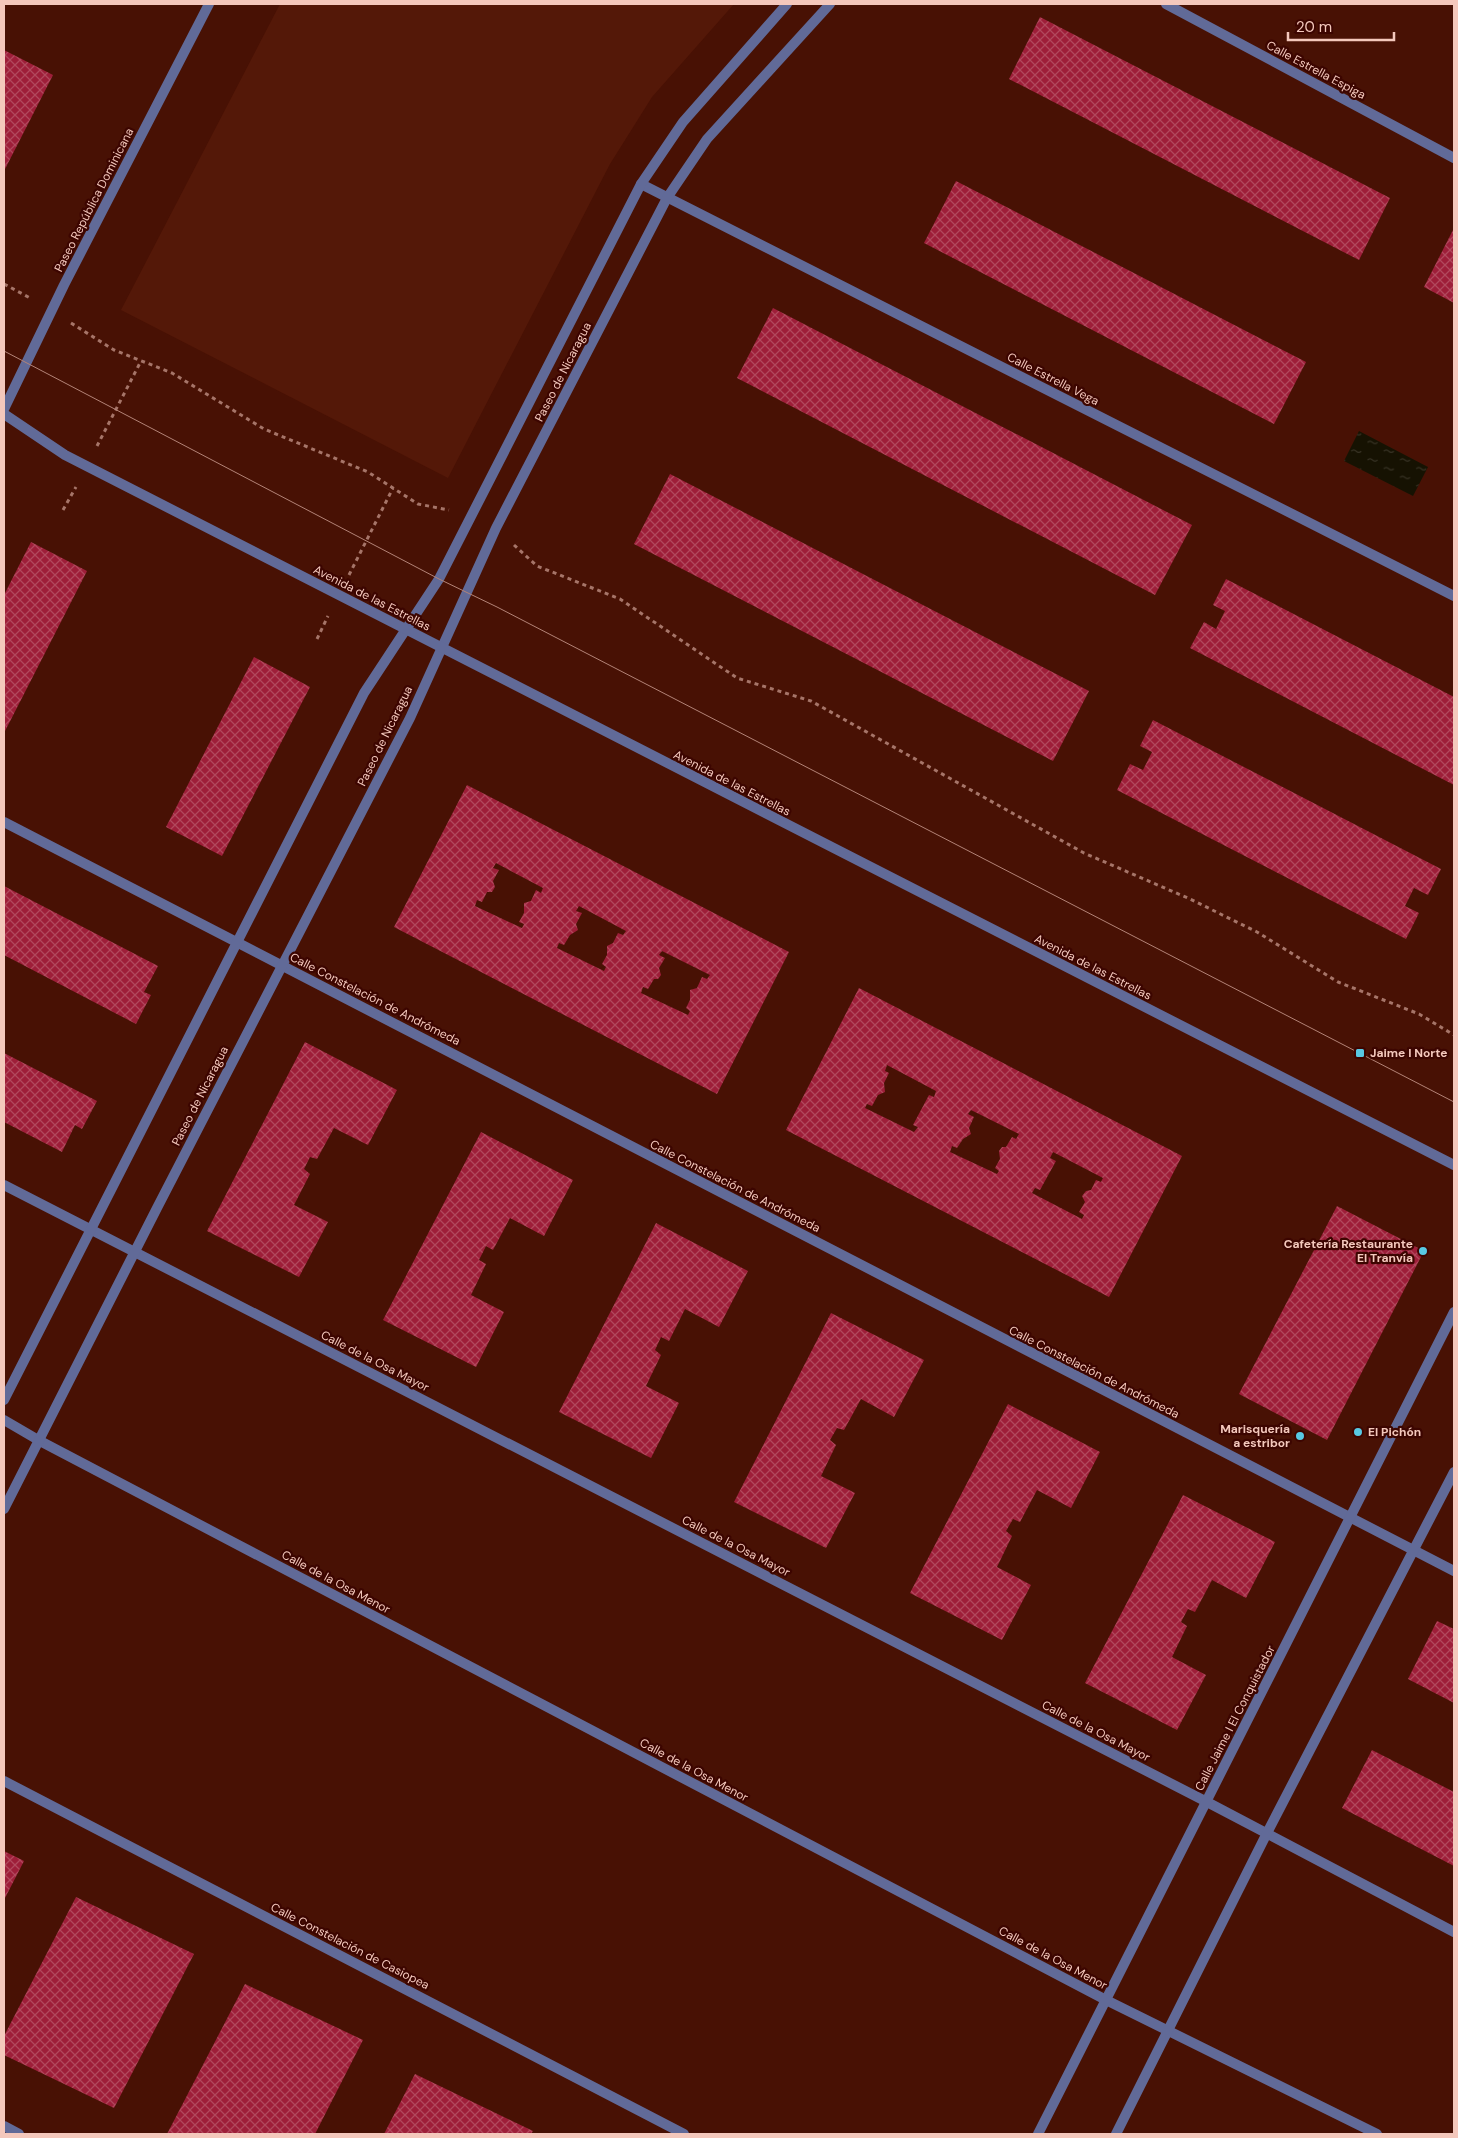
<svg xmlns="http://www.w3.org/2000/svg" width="1458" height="2138" viewBox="0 0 1458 2138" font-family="'DM Sans',sans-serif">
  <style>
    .built { fill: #541808 }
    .water { fill: url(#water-ripples) }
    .building { fill: url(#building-cross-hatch); fill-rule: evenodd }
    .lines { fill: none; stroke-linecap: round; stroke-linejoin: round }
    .path { stroke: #a67569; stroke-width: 3; stroke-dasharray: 4 4; stroke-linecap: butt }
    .minor { stroke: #616a98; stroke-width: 10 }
    .tertiary { stroke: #616a98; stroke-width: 10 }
    .tram { stroke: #b38377; stroke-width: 1 }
    .poi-dot { fill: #58c9e3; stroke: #3c0500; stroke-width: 2 }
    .labels { text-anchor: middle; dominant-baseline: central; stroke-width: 4.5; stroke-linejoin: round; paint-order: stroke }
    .street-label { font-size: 12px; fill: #f4c8bc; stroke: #3c0500 }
    .poi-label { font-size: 12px; font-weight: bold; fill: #f4c8bc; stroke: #3c0500; text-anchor: start }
  </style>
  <defs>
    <pattern id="water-ripples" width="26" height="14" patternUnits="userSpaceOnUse" patternTransform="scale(1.25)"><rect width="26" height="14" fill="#161202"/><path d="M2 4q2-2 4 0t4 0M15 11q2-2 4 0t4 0" fill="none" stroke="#383325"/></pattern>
    <pattern id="building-cross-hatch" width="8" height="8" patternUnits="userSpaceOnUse" patternTransform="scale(1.25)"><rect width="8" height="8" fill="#9e1e39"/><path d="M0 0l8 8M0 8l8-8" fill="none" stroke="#b1485d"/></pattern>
  </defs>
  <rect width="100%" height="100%" fill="#481104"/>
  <!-- built -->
  <polygon class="built" points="280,4 734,4 652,97 610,164 448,478 121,310"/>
  <!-- water -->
  <polygon class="water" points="1359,431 1428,467 1413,496 1344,461"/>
  <!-- building -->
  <g class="building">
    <polygon points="1040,17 1390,198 1359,260 1009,79"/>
    <polygon points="4,50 53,75 4,171"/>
    <polygon points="956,181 1306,362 1274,424 924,243"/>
    <polygon points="1454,228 1454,303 1424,287"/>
    <polygon points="773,308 1192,525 1155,595 737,378"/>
    <polygon points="670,474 1089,691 1053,761 634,544"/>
    <polygon points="31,542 87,571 4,733 4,595"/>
    <polygon points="1226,579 1454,697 1454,785 1190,648 1204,622 1216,629 1225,611 1213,605"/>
    <polygon points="254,657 310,687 222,856 166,827"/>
    <polygon points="1153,720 1441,869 1428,895 1414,888 1405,906 1419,913 1406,939 1117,790 1130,764 1143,770 1152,752 1140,746"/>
    <path d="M 467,785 L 789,952 L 717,1094 L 394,927 ZM 496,863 L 543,888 L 541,893 L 536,890 L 531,901 L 524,903 L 524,913 L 519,922 L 524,924 L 522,928 L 475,906 L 477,900 L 482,902 L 487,892 L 492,892 L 495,887 L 493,881 L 499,870 L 493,868 ZM 579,906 L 626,931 L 623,935 L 618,933 L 613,943 L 607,946 L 607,955 L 602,964 L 606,967 L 604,971 L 557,948 L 559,943 L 564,945 L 570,935 L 578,930 L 576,924 L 582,913 L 576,911 ZM 662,951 L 710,975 L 707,979 L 702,977 L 697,988 L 690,990 L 690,1000 L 686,1008 L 690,1011 L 688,1015 L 641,993 L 643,987 L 648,989 L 654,979 L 658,979 L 661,975 L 659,968 L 665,958 L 659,955 Z"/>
    <polygon points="4,886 158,966 144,992 151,995 136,1024 4,955"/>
    <path d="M 859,988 L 1182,1156 L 1109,1297 L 786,1130 ZM 887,1065 L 936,1091 L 934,1097 L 929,1095 L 913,1125 L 918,1127 L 914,1132 L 865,1108 L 867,1104 L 872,1106 L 878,1095 L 885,1092 L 884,1083 L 889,1073 L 885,1071 ZM 971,1110 L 1019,1134 L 1016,1139 L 1012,1137 L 1006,1147 L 1002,1147 L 999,1151 L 1000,1159 L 995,1168 L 999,1171 L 997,1174 L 950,1152 L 952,1146 L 957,1148 L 963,1139 L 971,1134 L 969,1128 L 974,1117 L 968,1114 ZM 1053,1152 L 1103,1178 L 1101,1182 L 1096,1180 L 1091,1190 L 1086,1191 L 1082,1196 L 1085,1202 L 1079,1212 L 1084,1215 L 1082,1219 L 1032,1193 L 1035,1188 L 1040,1190 L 1056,1161 L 1050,1158 Z"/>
    <polygon points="305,1042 397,1090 368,1145 334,1128 317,1159 310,1157 304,1169 310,1174 294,1205 328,1222 299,1277 207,1231"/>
    <polygon points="4,1053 97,1101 82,1129 75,1125 62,1152 4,1122"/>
    <polygon points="481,1132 573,1180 544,1236 510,1218 493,1250 486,1246 479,1260 486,1264 471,1295 504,1312 476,1367 383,1320"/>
    <polygon points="1337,1206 1424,1251 1327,1440 1239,1394"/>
    <polygon points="656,1223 748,1271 719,1327 685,1309 669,1341 661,1337 655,1350 661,1355 646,1386 679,1403 651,1458 559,1412"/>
    <polygon points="831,1313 924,1360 894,1417 861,1399 844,1430 837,1428 830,1440 836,1445 821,1476 855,1493 826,1548 734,1502"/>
    <polygon points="1008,1404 1100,1452 1071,1508 1037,1490 1020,1522 1013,1519 1006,1531 1012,1536 997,1567 1031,1585 1002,1640 910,1593"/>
    <polygon points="1183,1495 1275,1542 1246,1598 1212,1580 1195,1612 1188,1609 1181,1622 1187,1626 1172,1657 1206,1675 1177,1730 1085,1683"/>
    <polygon points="1437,1621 1454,1629 1454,1703 1408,1679"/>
    <polygon points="1372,1750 1454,1792 1454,1866 1342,1808"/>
    <polygon points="4,1851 24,1861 4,1900"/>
    <polygon points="76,1897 194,1954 114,2108 4,2055 4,2036"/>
    <polygon points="245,1984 363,2040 315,2134 167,2134"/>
    <polygon points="415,2074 533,2131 531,2134 384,2134"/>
  </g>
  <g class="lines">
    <!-- path -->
    <g class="path">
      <polyline points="4,284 32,299"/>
      <polyline points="71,323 114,350 172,373 264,429 368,472 418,504 449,510"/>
      <polyline points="97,446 141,361"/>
      <polyline points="63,510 76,487"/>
      <polyline points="514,545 537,566 620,599 737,678 811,701 1084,853 1190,899 1257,932 1338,982 1419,1014 1454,1035"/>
      <polyline points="349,575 393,488"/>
      <polyline points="317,639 328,616"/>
    </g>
    <!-- minor -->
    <g class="minor">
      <polyline points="1166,4 1454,158"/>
      <polyline points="641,184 1454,596"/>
      <polyline points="4,409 64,285 209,4"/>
      <polyline points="4,822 1454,1571"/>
      <polyline points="4,1185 1207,1802 1454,1932"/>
      <polyline points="4,1400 364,693 439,579 641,184 683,122 787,4"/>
      <polyline points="4,1420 40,1441 1106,2000 1377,2134"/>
      <polyline points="4,1509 157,1208 410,718 496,528 667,198 707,139 830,4"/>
      <polyline points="4,1781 684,2134"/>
      <polyline points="4,2126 19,2134"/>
      <polyline points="1038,2134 1454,1312"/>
      <polyline points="1116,2134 1267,1833 1454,1472"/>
    </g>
    <!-- tertiary -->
    <polyline class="tertiary" points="4,414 65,455 1454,1165"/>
    <!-- tram -->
    <polyline class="tram" points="4,351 439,579 497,607 1454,1102"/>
  </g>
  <!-- markers -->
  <g class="poi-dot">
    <rect x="1355" y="1048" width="10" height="10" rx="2.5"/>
    <circle cx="1423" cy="1251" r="5"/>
    <circle cx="1358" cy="1432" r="5"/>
    <circle cx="1300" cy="1436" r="5"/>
  </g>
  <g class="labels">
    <!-- street labels -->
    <g class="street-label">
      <text transform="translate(1316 70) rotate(28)">Calle Estrella Espiga</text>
      <text transform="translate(94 200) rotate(-63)">Paseo República Dominicana</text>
      <text transform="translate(563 372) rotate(-63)">Paseo de Nicaragua</text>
      <text transform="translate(1053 379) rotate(27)">Calle Estrella Vega</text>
      <text transform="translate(372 598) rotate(27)">Avenida de las Estrellas</text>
      <text transform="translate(385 736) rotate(-64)">Paseo de Nicaragua</text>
      <text transform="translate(732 783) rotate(27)">Avenida de las Estrellas</text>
      <text transform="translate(1093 967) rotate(27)">Avenida de las Estrellas</text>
      <text transform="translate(375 999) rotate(27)">Calle Constelación de Andrómeda</text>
      <text transform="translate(200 1096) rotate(-63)">Paseo de Nicaragua</text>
      <text transform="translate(735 1186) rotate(27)">Calle Constelación de Andrómeda</text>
      <text transform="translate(375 1361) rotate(27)">Calle de la Osa Mayor</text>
      <text transform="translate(1094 1372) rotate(27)">Calle Constelación de Andrómeda</text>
      <text transform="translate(736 1546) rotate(27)">Calle de la Osa Mayor</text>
      <text transform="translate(336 1582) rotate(28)">Calle de la Osa Menor</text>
      <text transform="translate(1235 1718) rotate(-63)">Calle Jaime I El Conquistador</text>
      <text transform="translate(1096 1731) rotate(27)">Calle de la Osa Mayor</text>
      <text transform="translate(694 1770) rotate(28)">Calle de la Osa Menor</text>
      <text transform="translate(350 1946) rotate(27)">Calle Constelación de Casiopea</text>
      <text transform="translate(1053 1958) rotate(28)">Calle de la Osa Menor</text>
    </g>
    <!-- poi labels -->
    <g class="poi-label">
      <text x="1370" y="1053">Jaime I Norte</text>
      <text x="1413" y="1244" text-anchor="end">Cafetería Restaurante<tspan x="1413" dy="14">El Tranvía</tspan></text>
      <text x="1290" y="1429" text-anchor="end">Marisquería<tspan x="1290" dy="14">a estribor</tspan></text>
      <text x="1368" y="1432">El Pichón</text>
    </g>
  </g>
  <!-- border -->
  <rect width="1458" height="2138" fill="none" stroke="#f4c8bc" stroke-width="10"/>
  <!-- scale -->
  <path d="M1288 32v8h106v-8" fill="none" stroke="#f4c8bc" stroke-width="2.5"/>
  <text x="1296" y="32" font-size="15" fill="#f4c8bc" stroke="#3c0500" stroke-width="4" paint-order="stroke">20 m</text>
</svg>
